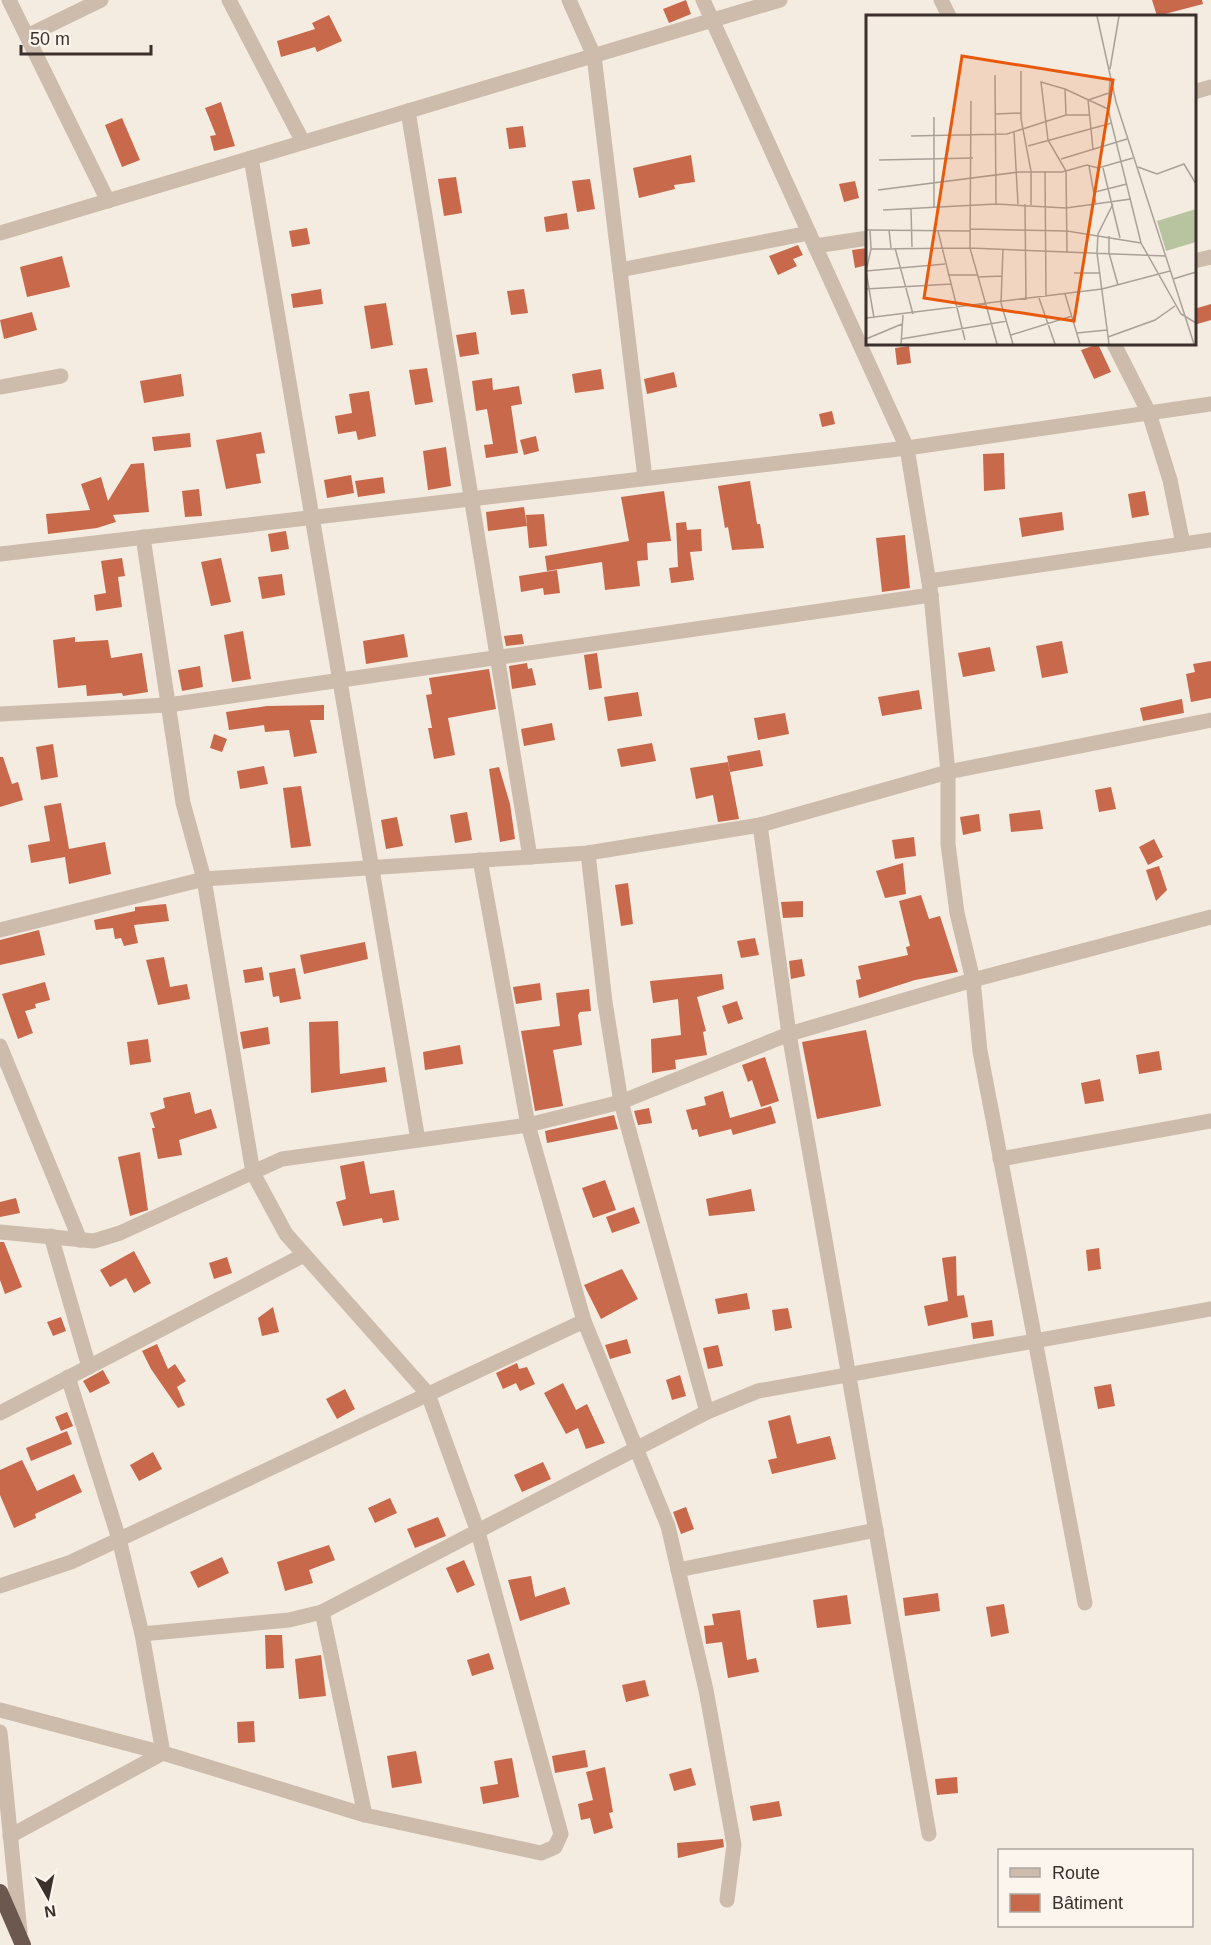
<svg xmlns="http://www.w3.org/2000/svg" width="1211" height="1945" viewBox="0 0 1211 1945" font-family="Arial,sans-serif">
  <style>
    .building { fill: #c8694b }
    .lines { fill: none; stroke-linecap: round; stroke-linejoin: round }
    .minor { stroke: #cdbbac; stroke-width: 15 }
    .trunk { stroke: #6c584f; stroke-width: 16 }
    .inset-road { fill: none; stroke: #aaa098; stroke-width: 1.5 }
    .view { fill: #e8590c; fill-opacity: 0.15; stroke: #e8590c; stroke-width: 3 }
    .inset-edge { fill: none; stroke: #3b302b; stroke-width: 3 }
  </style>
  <rect width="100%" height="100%" fill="#f4ebe1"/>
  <!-- building -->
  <g class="building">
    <polygon points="686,0 691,14 669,23 663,9"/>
    <polygon points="1152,0 1202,0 1203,4 1157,16"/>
    <polygon points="329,15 342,41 317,52 315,47 281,57 277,41 315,29 312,23"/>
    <polygon points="221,102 235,146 214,151 210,136 216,135 205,108"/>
    <polygon points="122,118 140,160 122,167 105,125"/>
    <polygon points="523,126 526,147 509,149 506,128"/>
    <polygon points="691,155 695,182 674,185 675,189 639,198 633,168"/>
    <polygon points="456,177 462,213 444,216 438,179"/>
    <polygon points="590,179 595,209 577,212 572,181"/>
    <polygon points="855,181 859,198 844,202 839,184"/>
    <polygon points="567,213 569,229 546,232 544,217"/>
    <polygon points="307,228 310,244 292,247 289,231"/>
    <polygon points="798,245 803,255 793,259 797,266 778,275 769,256"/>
    <polygon points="867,248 867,265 855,268 852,250"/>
    <polygon points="62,256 70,287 27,297 20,267"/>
    <polygon points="321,289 323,304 293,308 291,294"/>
    <polygon points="524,289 528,313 511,315 507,291"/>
    <polygon points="386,303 393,345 371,349 364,306"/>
    <polygon points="1211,304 1211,320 1194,325 1194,309"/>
    <polygon points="32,312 37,330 4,339 0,320"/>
    <polygon points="476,332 479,354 460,357 456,335"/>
    <polygon points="1098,344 1111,372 1094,379 1081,350"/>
    <polygon points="909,346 911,363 897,365 895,348"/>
    <polygon points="427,368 433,402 415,405 409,370"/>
    <polygon points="601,369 604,389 575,393 572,374"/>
    <polygon points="674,372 677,387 647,394 644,379"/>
    <polygon points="181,374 184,396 144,403 140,381"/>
    <polygon points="492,378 493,390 519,386 522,404 511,406 518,453 486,458 484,445 493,444 487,409 476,411 472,381"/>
    <polygon points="369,391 376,436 358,440 356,431 338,434 335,416 352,413 349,394"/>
    <polygon points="832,411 835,424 822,427 819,414"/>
    <polygon points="261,432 265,453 256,454 261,483 226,489 216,440"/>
    <polygon points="190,433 191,447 154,451 152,437"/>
    <polygon points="536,436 539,451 524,455 520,440"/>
    <polygon points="446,447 451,486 428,490 423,451"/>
    <polygon points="1004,453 1005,489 984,491 983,454"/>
    <polygon points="144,463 149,512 113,515 116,522 97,528 48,534 46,514 90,510 81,484 101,477 108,501 131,464"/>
    <polygon points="351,475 354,493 327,498 324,480"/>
    <polygon points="383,477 385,493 358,497 355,481"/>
    <polygon points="750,481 757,524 760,524 764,548 732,550 728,527 725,528 718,486"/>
    <polygon points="199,489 202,516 185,517 182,491"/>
    <polygon points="664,491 671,541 647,543 648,560 637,561 640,586 605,590 602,562 547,571 545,556 629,541 621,497"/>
    <polygon points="1145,491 1149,515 1132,518 1128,494"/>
    <polygon points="524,507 527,526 488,531 486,512"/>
    <polygon points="1062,512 1064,530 1022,537 1019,518"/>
    <polygon points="544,514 547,546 529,548 526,515"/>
    <polygon points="686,522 687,530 701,529 702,551 690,552 694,580 671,583 669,568 678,567 676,523"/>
    <polygon points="286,531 289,549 271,552 268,534"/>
    <polygon points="905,535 910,588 882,592 876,538"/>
    <polygon points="122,558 125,576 118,577 122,607 96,611 94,595 106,593 101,561"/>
    <polygon points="221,558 231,602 211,606 201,562"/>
    <polygon points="557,570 560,593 544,595 543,588 521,592 519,576"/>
    <polygon points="282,574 285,595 262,599 258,577"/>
    <polygon points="243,631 251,679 232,682 224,635"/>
    <polygon points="404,634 408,657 366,664 363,641"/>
    <polygon points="522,634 524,644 506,646 504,636"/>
    <polygon points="75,637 75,642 108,640 111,658 142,653 148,692 123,696 122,693 87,696 86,685 58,688 53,640"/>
    <polygon points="1062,641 1068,673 1042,678 1036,646"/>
    <polygon points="990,647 995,671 963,677 958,653"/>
    <polygon points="597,653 602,688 589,690 584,655"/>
    <polygon points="1211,661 1211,698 1191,702 1186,674 1195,672 1193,664"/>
    <polygon points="527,663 528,669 532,668 536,685 512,689 509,666"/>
    <polygon points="200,666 203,687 182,691 178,670"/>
    <polygon points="489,669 496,709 448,718 455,755 434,759 428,728 432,728 426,695 432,694 429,678"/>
    <polygon points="919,690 922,709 882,716 878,697"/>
    <polygon points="638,692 642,716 608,721 604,697"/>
    <polygon points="1182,699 1184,713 1143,721 1140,708"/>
    <polygon points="324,705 324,720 310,720 317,753 294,757 289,730 265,732 264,725 229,730 226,712 267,706"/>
    <polygon points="785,713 789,734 758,740 754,718"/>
    <polygon points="552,723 555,740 524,746 521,729"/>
    <polygon points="214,734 227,739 222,752 210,748"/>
    <polygon points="652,743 656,761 621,767 617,749"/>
    <polygon points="53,744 58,777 41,780 36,747"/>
    <polygon points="760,750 763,766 730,772 727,756"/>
    <polygon points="0,757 3,757 12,784 18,782 23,800 0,807"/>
    <polygon points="728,762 739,819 718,822 713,795 696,799 690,768"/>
    <polygon points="264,766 268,784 240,789 237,771"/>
    <polygon points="499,767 510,804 515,839 500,842 489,769"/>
    <polygon points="301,786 311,846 291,848 283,788"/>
    <polygon points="1111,787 1116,809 1099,812 1095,790"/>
    <polygon points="61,803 69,849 105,842 111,874 69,884 65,857 31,863 28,845 50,841 44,806"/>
    <polygon points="1040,810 1043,829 1011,832 1009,814"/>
    <polygon points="467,812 472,840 455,843 450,815"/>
    <polygon points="979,814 981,831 963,835 960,817"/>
    <polygon points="397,817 403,846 386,849 381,820"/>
    <polygon points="914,837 916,856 895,859 892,840"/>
    <polygon points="1154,839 1163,857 1148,865 1139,847"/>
    <polygon points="903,863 906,894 885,898 876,871"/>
    <polygon points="1159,866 1167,890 1156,901 1146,870"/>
    <polygon points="628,883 633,924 621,926 615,885"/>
    <polygon points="921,895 929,919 940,916 958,972 915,980 859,998 856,980 861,979 858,966 908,955 906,947 910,946 899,901"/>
    <polygon points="803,901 803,917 783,918 781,902"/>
    <polygon points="166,904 169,921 134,925 138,943 124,946 121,938 115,939 113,928 96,930 94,920 135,911 135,907"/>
    <polygon points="39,930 45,955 0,965 0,940"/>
    <polygon points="755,938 759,955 741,958 737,941"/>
    <polygon points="365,942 368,959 304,974 300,955"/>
    <polygon points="164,957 170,987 187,984 190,999 158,1005 146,960"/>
    <polygon points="802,959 805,976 791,979 789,961"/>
    <polygon points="262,967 264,980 245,983 243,970"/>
    <polygon points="295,968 301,999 280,1003 279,996 273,997 269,973"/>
    <polygon points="722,974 724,989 697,997 706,1031 703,1032 707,1055 675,1060 676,1069 652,1073 651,1039 681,1035 678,999 653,1003 650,981"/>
    <polygon points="45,982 50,1000 35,1004 36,1008 25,1011 33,1033 18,1039 2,994"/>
    <polygon points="540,983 542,1000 516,1004 513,987"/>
    <polygon points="589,989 591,1011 580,1012 578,1015 582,1045 553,1050 563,1106 535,1111 521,1031 560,1026 556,993"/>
    <polygon points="737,1001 743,1019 728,1024 722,1006"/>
    <polygon points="338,1021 340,1074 385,1067 387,1082 311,1093 309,1022"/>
    <polygon points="268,1027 270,1044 243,1049 240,1032"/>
    <polygon points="866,1030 881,1106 817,1119 802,1042"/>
    <polygon points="148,1039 151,1062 130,1065 127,1042"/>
    <polygon points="460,1045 463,1064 425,1070 423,1052"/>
    <polygon points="1159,1051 1162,1070 1139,1074 1136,1055"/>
    <polygon points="765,1057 779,1101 761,1107 752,1080 748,1082 742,1065"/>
    <polygon points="1100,1079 1104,1101 1085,1104 1081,1083"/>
    <polygon points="723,1091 730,1118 771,1106 776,1123 733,1135 731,1129 699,1137 697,1129 692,1130 686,1110 706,1105 704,1097"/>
    <polygon points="190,1092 195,1114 211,1109 217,1128 179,1140 182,1155 158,1159 152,1128 155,1128 150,1113 165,1108 163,1098"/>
    <polygon points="649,1108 652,1123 638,1125 634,1111"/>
    <polygon points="614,1115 618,1129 547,1143 545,1131"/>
    <polygon points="140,1152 148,1210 130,1216 118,1157"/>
    <polygon points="364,1161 370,1194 394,1190 399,1220 383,1223 382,1218 343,1226 336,1202 346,1199 340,1166"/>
    <polygon points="605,1180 616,1210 593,1218 582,1188"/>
    <polygon points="751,1189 755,1211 709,1216 706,1199"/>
    <polygon points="16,1198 20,1213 0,1217 0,1202"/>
    <polygon points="634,1207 640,1223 612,1233 606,1217"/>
    <polygon points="0,1242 4,1242 22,1287 5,1294 0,1280"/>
    <polygon points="1099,1248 1101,1269 1088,1271 1086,1250"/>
    <polygon points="134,1251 151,1283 134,1293 126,1278 110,1287 100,1270"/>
    <polygon points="956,1256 957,1296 964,1295 968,1317 928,1326 924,1306 948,1301 942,1258"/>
    <polygon points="227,1257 232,1273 214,1279 209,1263"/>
    <polygon points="622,1269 638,1299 601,1319 584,1285"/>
    <polygon points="747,1293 750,1309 718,1314 715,1299"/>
    <polygon points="273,1307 279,1332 262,1336 258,1318"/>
    <polygon points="788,1308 792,1328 775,1331 772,1310"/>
    <polygon points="61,1317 66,1331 53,1336 47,1322"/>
    <polygon points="992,1320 994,1336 973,1339 971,1323"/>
    <polygon points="627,1339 631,1353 610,1359 605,1345"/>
    <polygon points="157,1344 168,1369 175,1364 186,1381 177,1387 185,1405 178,1408 151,1369 142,1351"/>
    <polygon points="718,1345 723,1366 708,1369 703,1348"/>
    <polygon points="517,1363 519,1369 527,1367 535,1384 520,1391 516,1383 503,1389 496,1373"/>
    <polygon points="103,1370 110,1383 90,1393 83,1381"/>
    <polygon points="680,1375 686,1396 672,1400 666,1380"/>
    <polygon points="563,1383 576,1410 587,1404 605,1443 586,1449 578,1428 566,1434 544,1393"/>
    <polygon points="1111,1384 1115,1406 1098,1409 1094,1387"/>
    <polygon points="345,1389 355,1409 337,1419 326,1399"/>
    <polygon points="67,1412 73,1426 61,1431 55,1417"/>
    <polygon points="790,1415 797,1444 830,1436 836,1459 772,1474 768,1460 777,1458 768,1421"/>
    <polygon points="67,1431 72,1444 31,1461 26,1448"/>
    <polygon points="153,1452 162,1469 139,1481 130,1465"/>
    <polygon points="22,1460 37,1491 74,1474 82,1492 35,1514 36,1518 14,1528 0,1495 0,1470"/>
    <polygon points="543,1462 551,1479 522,1492 514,1475"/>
    <polygon points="390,1498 397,1513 375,1523 368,1508"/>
    <polygon points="686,1507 694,1529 681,1534 673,1512"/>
    <polygon points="438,1517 446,1536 415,1548 407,1529"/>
    <polygon points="329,1545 335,1560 309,1570 313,1583 285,1591 277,1562"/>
    <polygon points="222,1557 229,1573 198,1588 190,1572"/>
    <polygon points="464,1560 475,1585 457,1593 446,1568"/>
    <polygon points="531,1576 535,1597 565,1587 570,1604 520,1621 508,1580"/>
    <polygon points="938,1593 940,1611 905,1616 903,1598"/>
    <polygon points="847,1595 851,1624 817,1628 813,1600"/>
    <polygon points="1004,1604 1009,1633 991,1637 986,1607"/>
    <polygon points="740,1610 747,1660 756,1658 759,1672 728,1678 722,1642 706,1644 704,1626 714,1625 712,1614"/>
    <polygon points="265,1635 282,1635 284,1668 266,1669"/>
    <polygon points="489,1653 494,1669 472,1676 467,1660"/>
    <polygon points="321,1655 326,1696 299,1699 295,1659"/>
    <polygon points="645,1680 649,1696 626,1702 622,1685"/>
    <polygon points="254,1721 255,1742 238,1743 237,1722"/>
    <polygon points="585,1750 588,1767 555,1773 552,1756"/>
    <polygon points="416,1751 422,1783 392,1788 387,1756"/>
    <polygon points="512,1758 519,1797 483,1804 480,1787 498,1784 494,1761"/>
    <polygon points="605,1767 613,1812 609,1813 613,1828 594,1834 590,1818 581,1820 578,1804 593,1800 586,1772"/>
    <polygon points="691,1768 696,1785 674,1791 669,1774"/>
    <polygon points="957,1777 958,1793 937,1795 935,1779"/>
    <polygon points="779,1801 782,1816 753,1821 750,1806"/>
    <polygon points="723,1839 724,1847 678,1858 677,1843"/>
  </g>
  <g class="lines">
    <!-- minor -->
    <g class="minor">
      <polyline points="9,0 108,201"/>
      <polyline points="229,0 303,142"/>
      <polyline points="569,0 594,56 645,478"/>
      <polyline points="703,0 907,448 931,595 948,772 948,844 957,913 973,980 980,1051 1085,1603"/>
      <polyline points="941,0 949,16"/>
      <polyline points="27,36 101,0"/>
      <polyline points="1194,92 1211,87"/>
      <polyline points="408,111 530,857"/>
      <polyline points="251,158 418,1140"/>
      <polyline points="0,233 780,0"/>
      <polyline points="815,246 868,238"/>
      <polyline points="1194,261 1211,257"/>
      <polyline points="620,270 809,233"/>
      <polyline points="1114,344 1149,413 1170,480 1183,544"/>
      <polyline points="0,387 61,376"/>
      <polyline points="0,554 907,448 1211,404"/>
      <polyline points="929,581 1211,540"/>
      <polyline points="0,714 168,705 931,595"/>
      <polyline points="760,825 789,1034 929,1834"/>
      <polyline points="588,853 605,1002 621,1102 707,1412"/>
      <polyline points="480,860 528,1125 584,1321 668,1526 706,1690 734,1845 727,1900"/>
      <polyline points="0,930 204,879 588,853 760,825 948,772 1211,720"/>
      <polyline points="0,1046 80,1240"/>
      <polyline points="1000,1159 1211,1121"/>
      <polyline points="0,1232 94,1241 120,1233 282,1159 528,1125 621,1102 789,1034 973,980 1211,917"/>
      <polyline points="51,1236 89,1367"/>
      <polyline points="0,1413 304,1255"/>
      <polyline points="678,1570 876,1530"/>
      <polyline points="0,1586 71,1562 584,1321"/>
      <polyline points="322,1612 365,1815"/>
      <polyline points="142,1634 289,1620 322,1612 707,1412 758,1391 1211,1309"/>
      <polyline points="0,1710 163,1753 365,1815 541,1853 555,1847 561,1834 478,1532 428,1394 286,1234 253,1173 204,879 183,803 143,537"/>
      <polyline points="0,1732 20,1932"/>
      <polyline points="10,1836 163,1753 142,1634 119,1539 68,1377"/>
    </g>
    <!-- trunk -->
    <polyline class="trunk" points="0,1892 23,1945"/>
  </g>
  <!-- overview -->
  <g transform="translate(866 15)">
    <rect width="330" height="330" fill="#f4ebe1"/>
    <path d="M 330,194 L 330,227 L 300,236 L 291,206 Z" fill="#b8c4a0"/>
    <path class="inset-road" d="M 231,1 L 250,87 L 328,329M 244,54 L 253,1M 155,56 L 155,104 L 165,156 L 165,190M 129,60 L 130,189M 244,66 L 242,94 L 275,228 L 315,299 L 330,308M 199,74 L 200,100M 105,86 L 104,233 L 131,329M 130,99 L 155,98M 68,102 L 68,193M 148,117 L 152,189M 45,121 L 141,119 L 200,100 L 223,100M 162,131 L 246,108M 227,134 L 222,85 L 243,78M 195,144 L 261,124M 13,145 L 107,143M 223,151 L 230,190M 272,152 L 291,159 L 318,149 L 330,169M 237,153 L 254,223M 179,156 L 180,282M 12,175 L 153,157 L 196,157 L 221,150 L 232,153 L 267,143M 229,177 L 261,169M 159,189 L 160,285M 45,194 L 46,232M 17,195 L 130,189 L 200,193 L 265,184M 104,214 L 201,216 L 275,228M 0,215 L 104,216M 4,215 L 5,234M 23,215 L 25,233M 72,216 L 99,325M 243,221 L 243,238 L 252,270M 29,233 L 47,299M 137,234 L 135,288 L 147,329M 201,237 L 200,156 L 182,125 L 175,67 L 199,74 L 242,94M 0,256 L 79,249M 208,258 L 233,258M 82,260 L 112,260M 112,262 L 136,261M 307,264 L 330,257M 0,274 L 85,269M 199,279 L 214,329M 173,283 L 189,329M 0,303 L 236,274 L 304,256M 8,303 L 0,256 L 5,234 L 104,233 L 299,241M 211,318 L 241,315M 145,320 L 206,301M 242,322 L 289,305 L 309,291M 0,324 L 36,309M 35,324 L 141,306M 35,329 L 37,300M 243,329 L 231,238 L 232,219 L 247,189"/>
    <path class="view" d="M 96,41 L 247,65 L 208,306 L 58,283 Z"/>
    <rect width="330" height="330" class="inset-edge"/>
  </g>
  <!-- legend -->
  <rect x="998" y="1849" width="195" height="78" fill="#fbf5ee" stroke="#aea6a0" stroke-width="1.5"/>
  <rect x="1010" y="1868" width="30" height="9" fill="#cdbbac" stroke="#aea6a0" stroke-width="1.5"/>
  <text x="1052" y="1879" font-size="18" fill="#3b302b">Route</text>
  <rect x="1010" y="1894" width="30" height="18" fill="#c8694b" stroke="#aea6a0" stroke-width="1.5"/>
  <text x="1052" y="1909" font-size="18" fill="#3b302b">Bâtiment</text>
  <!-- north arrow -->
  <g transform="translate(48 1897) rotate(171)" stroke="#fbf5ee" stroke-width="4.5" paint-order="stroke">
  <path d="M0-4.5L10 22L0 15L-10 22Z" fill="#3b302b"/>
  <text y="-9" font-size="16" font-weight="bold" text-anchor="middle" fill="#3b302b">N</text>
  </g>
  <!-- scale -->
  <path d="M21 45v9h130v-9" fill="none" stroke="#3b302b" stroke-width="3"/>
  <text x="30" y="45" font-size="18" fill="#3b302b" stroke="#fbf5ee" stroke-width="4.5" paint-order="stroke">50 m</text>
</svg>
